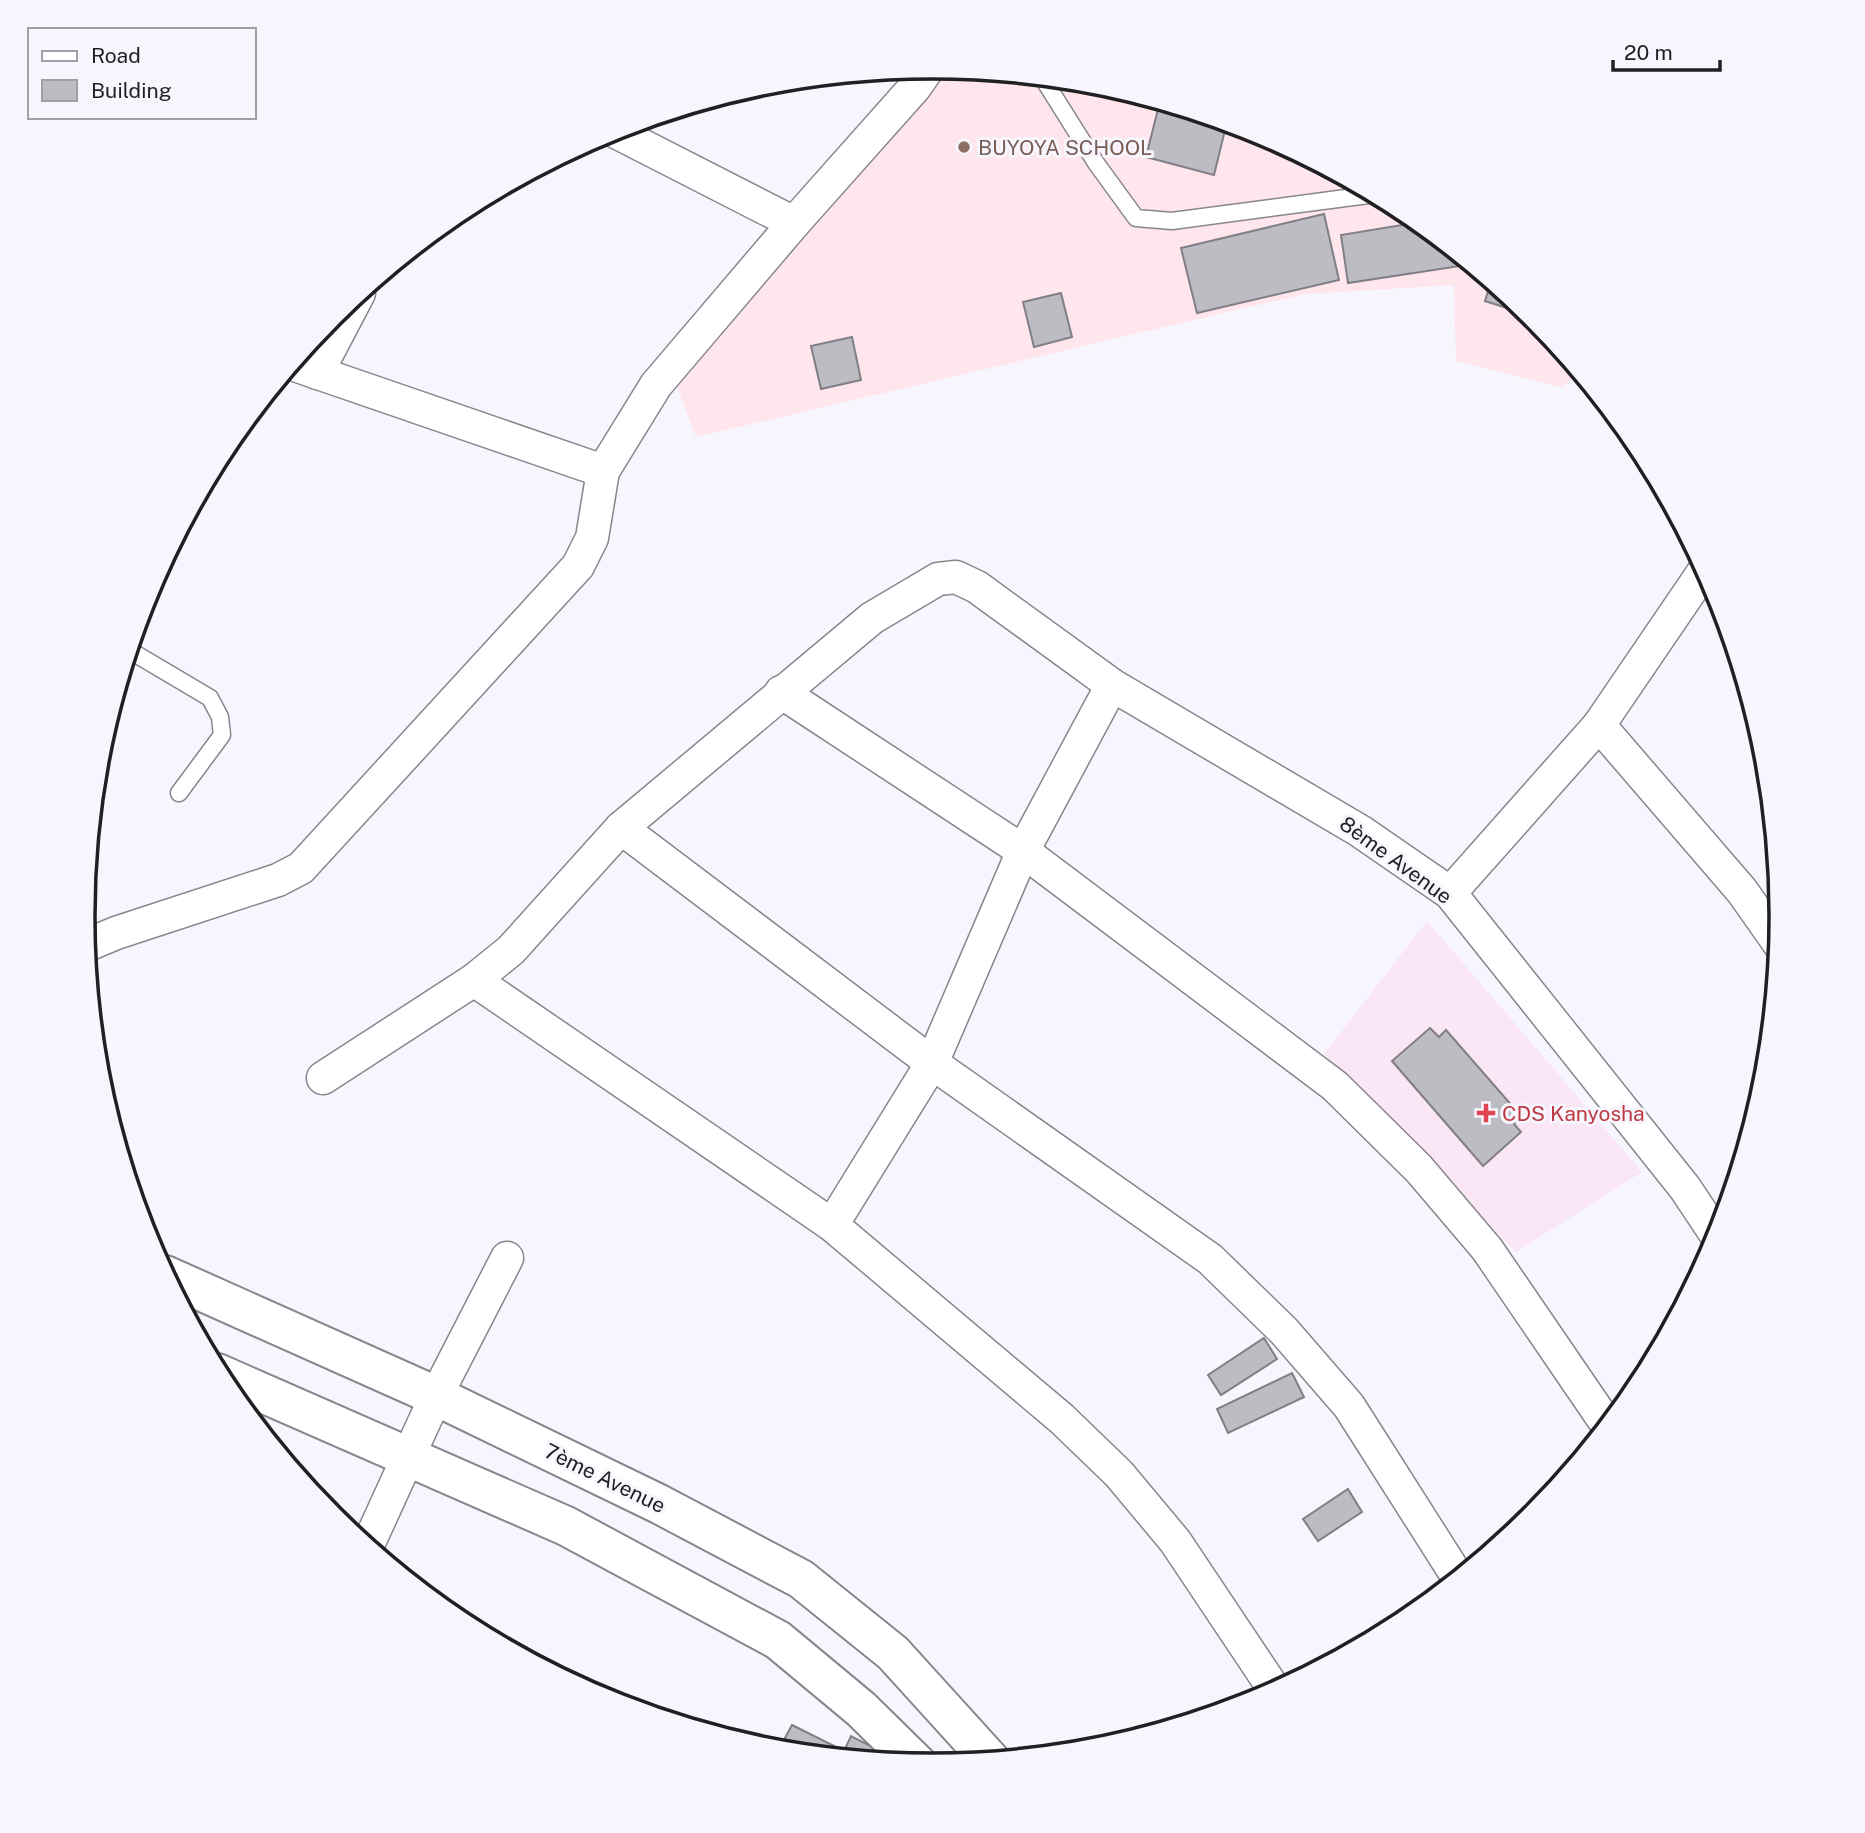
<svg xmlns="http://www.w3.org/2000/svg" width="1865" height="1833" viewBox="0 0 1865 1833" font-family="'Public Sans',sans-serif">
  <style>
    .education { fill: #ffe5ec }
    .medical { fill: #fae6f5 }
    .building { fill: #bdbcc3; stroke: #817f86; stroke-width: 2 }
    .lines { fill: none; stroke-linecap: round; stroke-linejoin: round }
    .service-casing { stroke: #88868d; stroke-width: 19 }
    .minor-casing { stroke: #88868d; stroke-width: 35 }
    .tertiary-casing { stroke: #88868d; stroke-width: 42 }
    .service { stroke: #fff; stroke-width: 16 }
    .minor { stroke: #fff; stroke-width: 32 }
    .tertiary { stroke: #fff; stroke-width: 38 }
    .education-dot { fill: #8d6e63; stroke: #f7f5fd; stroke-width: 2.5 }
    .health-dot { fill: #e0444e; stroke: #f7f5fd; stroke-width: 2.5 }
    .labels { text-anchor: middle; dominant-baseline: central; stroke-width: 6; stroke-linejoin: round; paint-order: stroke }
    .education-label { font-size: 21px; fill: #785e54; stroke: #f7f5fd; text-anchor: start }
    .street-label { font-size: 21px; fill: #201f22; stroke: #f7f5fd }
    .health-label { font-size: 21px; fill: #be3a42; stroke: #f7f5fd; text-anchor: start }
    .rim { fill: none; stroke: #201f22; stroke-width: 3.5 }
  </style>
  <rect width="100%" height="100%" fill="#f7f5fd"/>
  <!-- education -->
  <polygon class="education" points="942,67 1099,83 1258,131 1405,210 1534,316 1581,373 1560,387 1456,361 1454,285 1305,294 696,437 673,376"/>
  <!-- medical -->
  <polygon class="medical" points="1427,921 1642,1172 1516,1252 1324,1054"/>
  <!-- building -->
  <g class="building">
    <polygon points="1160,101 1227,122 1214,175 1146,157"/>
    <polygon points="1324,214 1339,280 1197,313 1181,248"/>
    <polygon points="1420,222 1458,254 1460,266 1348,283 1341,235"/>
    <polygon points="1491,281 1534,316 1535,317 1485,301"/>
    <polygon points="1061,293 1072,337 1034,347 1023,302"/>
    <polygon points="852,337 861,380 821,389 811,346"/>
    <polygon points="1430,1028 1439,1037 1446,1030 1521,1116 1514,1124 1521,1132 1483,1166 1392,1061"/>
    <polygon points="1264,1338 1277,1359 1221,1395 1208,1375"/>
    <polygon points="1292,1373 1304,1397 1228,1433 1217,1409"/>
    <polygon points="1348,1489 1362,1512 1318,1541 1303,1519"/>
    <polygon points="792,1725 844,1751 851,1736 880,1751 875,1761 778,1751"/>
  </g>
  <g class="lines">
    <!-- service casing -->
    <g class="service-casing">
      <g id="service">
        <polyline points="1042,77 1096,163 1136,218 1172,221 1376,194"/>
        <polyline points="129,650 210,698 220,717 222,735 179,793"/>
      </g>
    </g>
    <!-- minor casing -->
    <g class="minor-casing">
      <g id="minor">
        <polyline points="612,130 794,223"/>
        <polyline points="292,364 603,471 656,385 794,223 915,87 929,67"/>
        <polyline points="317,373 359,293"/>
        <polyline points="781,692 1023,851 1335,1086 1419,1169 1487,1249 1608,1426"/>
        <polyline points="1599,725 1742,891 1780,945"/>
        <polyline points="621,828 932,1063 1210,1259 1284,1331 1349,1406 1459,1579"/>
        <polyline points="1450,893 1599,725 1706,568"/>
        <polyline points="85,946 116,933 278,880 301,868 578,566 592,538 603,471"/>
        <polyline points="474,980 832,1225 1062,1419 1119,1474 1175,1541 1276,1692"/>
        <polyline points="323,1078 474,980 511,950 621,828 872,618 938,579 956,577 977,587 1112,685 1360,831 1450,893 1685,1188 1719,1239"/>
        <polyline points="832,1225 932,1063 1023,851 1112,685"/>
        <polyline points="367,1547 436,1396 507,1258"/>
      </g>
    </g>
    <!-- tertiary casing -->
    <g class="tertiary-casing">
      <g id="tertiary">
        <polyline points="165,1275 436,1396 659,1504 801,1579 893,1653 991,1761"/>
        <polyline points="217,1373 566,1526 778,1640 861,1709 918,1765"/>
      </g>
    </g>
    <!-- service -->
    <use href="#service" class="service"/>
    <!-- minor -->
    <use href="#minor" class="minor"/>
    <!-- tertiary -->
    <use href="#tertiary" class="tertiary"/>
  </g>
  <!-- markers -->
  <circle class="education-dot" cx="964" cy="147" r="7"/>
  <path class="health-dot" d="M1482.5 1102.5h7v7h7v7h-7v7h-7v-7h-7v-7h7z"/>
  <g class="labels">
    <!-- education labels -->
    <g class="education-label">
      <text x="978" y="147">BUYOYA SCHOOL</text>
    </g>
    <!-- street labels -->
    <g class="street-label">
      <text transform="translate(1396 860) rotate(36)">8ème Avenue</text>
      <text transform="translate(605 1478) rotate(26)">7ème Avenue</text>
    </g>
    <!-- health labels -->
    <g class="health-label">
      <text x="1502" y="1113">CDS Kanyosha</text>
    </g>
  </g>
  <!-- crop -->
  <path d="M0 0H1865V1833H0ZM95 916a837 837 0 1 1 1674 0a837 837 0 1 1-1674 0Z" fill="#f7f5fd" fill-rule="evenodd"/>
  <path class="rim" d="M95 916a837 837 0 1 1 1674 0a837 837 0 1 1-1674 0Z"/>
  <!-- legend -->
  <rect x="28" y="28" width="228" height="91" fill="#f7f5fd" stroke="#a19fa5" stroke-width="2"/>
  <rect x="42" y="51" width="35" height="10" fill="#ffffff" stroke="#a19fa5" stroke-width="2"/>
  <text x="91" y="63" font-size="21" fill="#201f22">Road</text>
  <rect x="42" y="80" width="35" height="21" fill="#bdbcc3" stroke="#a19fa5" stroke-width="2"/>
  <text x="91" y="98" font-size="21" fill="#201f22">Building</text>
  <!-- scale -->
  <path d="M1613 60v10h107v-10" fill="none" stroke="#201f22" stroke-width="3.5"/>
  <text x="1624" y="60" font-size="21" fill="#201f22" stroke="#f7f5fd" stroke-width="5" paint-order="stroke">20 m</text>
</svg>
